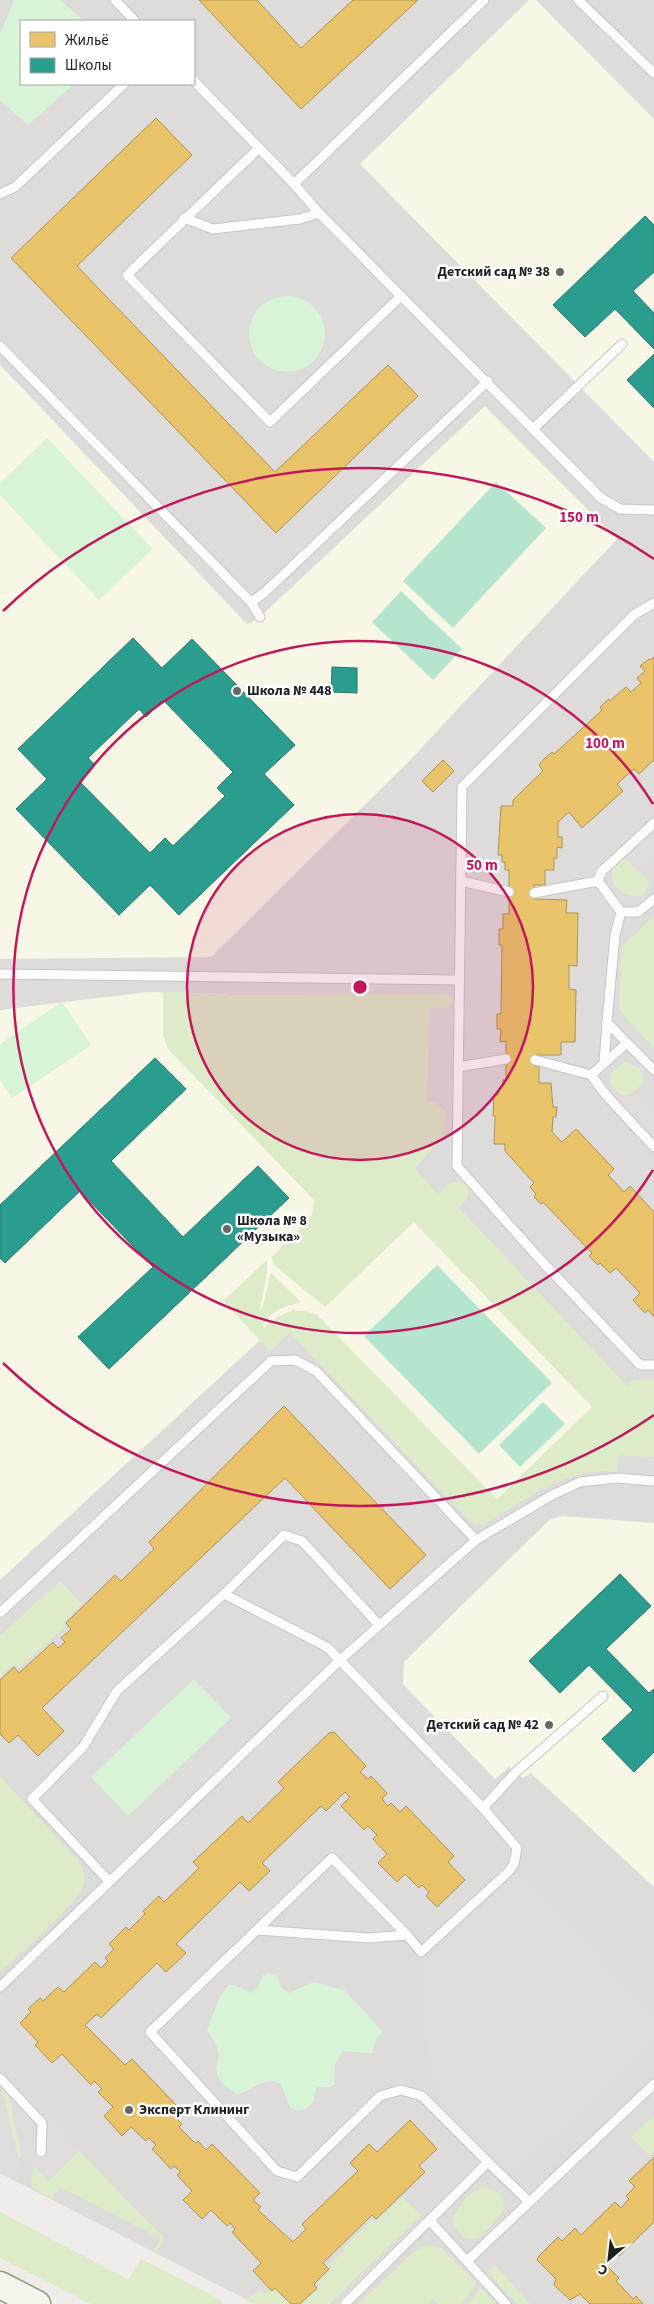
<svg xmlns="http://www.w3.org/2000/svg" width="654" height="2304" viewBox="0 0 654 2304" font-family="'Source Sans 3',sans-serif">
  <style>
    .residential { fill: #dedcda; fill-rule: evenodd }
    .education { fill: #f8f6e5 }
    .grass { fill: #dcebc8 }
    .park { fill: #d8f4d6 }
    .pitch { fill: #b5e5cf }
    .parking { fill: #dfdddc }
    .homes { fill: #e9c46a; stroke: #ad9354 }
    .schools { fill: #2a9d8f; stroke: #27786e; fill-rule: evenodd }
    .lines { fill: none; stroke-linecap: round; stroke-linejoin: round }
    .lane-casing { stroke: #c7c6c5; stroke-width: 11 }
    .secondary-casing { stroke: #989880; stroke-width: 29 }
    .lane { stroke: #fdfcfc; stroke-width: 9 }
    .secondary { stroke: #f4f4ec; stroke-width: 26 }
    .ring { fill: none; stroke: #c2185b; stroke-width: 2.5 }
    .poi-dot { fill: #686766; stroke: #fff; stroke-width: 2 }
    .labels { text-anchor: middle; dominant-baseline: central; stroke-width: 5; stroke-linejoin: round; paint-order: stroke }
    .poi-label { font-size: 14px; font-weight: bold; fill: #202020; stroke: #fff; text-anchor: start }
    .centre { fill: #c2185b; stroke: #fff; stroke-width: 2.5 }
    .ring-label { font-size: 15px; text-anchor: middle; font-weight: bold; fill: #c2185b; stroke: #fff; stroke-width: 5; stroke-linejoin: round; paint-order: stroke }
  </style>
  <rect width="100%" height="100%" fill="#efece9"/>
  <!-- residential -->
  <path class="residential" d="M 0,0 L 654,0 L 654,2304 L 255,2304 L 0,2173 ZM 21,21 L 194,21 L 194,84 L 21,84 Z"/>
  <!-- education -->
  <g class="education">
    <polygon points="529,0 536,0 654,119 654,462 360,164"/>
    <polygon points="0,365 247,624 251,623 260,617 485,406 617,539 411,759 211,957 0,959"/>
    <polygon points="147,992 227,994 384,1149 604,1403 489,1512 294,1309 0,1580 0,1010"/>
    <polygon points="562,1516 654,1523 654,1887 531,1773 523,1778 509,1767 495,1779 403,1684 404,1662 549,1520"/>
  </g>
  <!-- grass -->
  <g class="grass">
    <path d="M 626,859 L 648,880 L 649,886 L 643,895 C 615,901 598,868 626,859 Z"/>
    <polygon points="654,916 654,1048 619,1010 621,949 626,942"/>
    <path d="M 163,992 L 239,995 L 447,994 L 453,998 L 453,1003 L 447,1008 L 430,1009 L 427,1102 L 435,1102 L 446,1112 L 444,1135 L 415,1168 L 437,1194 C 447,1186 454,1177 467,1185 C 471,1196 466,1200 459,1208 L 627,1386 L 633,1380 L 654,1380 L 654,1457 L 619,1455 L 617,1472 C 567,1466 526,1500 485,1524 L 477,1525 L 469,1520 L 290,1333 L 270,1351 L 223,1301 L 267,1260 L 267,1272 L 260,1309 L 262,1309 L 271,1273 L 300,1301 L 299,1303 C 282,1307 271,1311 262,1326 L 265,1328 C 279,1312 297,1306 317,1315 L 497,1499 L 592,1407 L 414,1222 L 325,1307 L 273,1264 L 272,1257 L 312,1215 L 314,1200 L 168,1049 L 163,1036 Z"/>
    <path d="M 625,1062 L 641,1069 L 644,1082 C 630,1096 623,1103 610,1083 L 612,1071 Z"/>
    <polygon points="60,1581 82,1604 63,1623 66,1626 18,1669 13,1664 0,1678 0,1636"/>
    <path d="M 0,1776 L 79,1862 C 84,1869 86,1878 83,1887 C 78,1902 16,1958 0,1972 Z"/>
    <polygon points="0,2087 9,2096 22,2155 18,2159"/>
    <polygon points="654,2115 654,2151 650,2156 631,2137"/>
    <polygon points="79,2151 165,2238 156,2253 154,2251 160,2238 60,2187 52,2199 31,2186 33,2165 49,2181"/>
    <path d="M 484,2187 C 497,2189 506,2197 503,2211 L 480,2237 L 474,2239 L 463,2237 L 453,2225 C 452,2211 470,2189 484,2187 Z"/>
    <polygon points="402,2197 421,2215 329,2304 301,2304 320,2288 317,2283 332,2269 329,2264 345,2250 344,2247 372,2220 375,2223"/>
    <polygon points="0,2212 129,2280 141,2259 219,2299 223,2304 91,2304 0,2258"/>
    <polygon points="425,2245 441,2248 476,2283 462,2304 438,2304 433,2299 428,2304 359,2304 414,2251"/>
    <polygon points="495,2265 530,2304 517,2304 487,2271"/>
    <polygon points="480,2287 496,2304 469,2304"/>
    <polygon points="274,2289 289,2304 255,2304 247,2300 258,2290 265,2293"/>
  </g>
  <!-- park -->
  <g class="park">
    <polygon points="14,0 60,0 84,21 21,21 21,84 74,84 28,125 0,100 0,34"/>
    <circle cx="287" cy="334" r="38"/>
    <polygon points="47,438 153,549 99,600 0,495 0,483"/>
    <polygon points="62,1002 91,1045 12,1098 0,1080 0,1044"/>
    <polygon points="194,1679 231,1718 128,1816 91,1777"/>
    <path d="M 269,1973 L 277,1976 L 281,1988 L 289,1993 L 314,1982 L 345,1991 L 383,2032 L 376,2039 L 372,2053 L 343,2051 L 335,2064 L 334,2085 L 330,2087 L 317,2087 L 314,2095 L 314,2102 C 307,2108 299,2114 290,2107 L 281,2084 C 265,2074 252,2091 237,2094 L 225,2086 L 218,2078 L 216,2068 L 219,2054 L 215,2041 L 207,2030 L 220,1996 L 229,1985 L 235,1985 L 251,1993 L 258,1987 L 263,1975 Z"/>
  </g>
  <!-- pitch -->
  <g class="pitch">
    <polygon points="496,482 546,528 453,628 403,581"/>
    <polygon points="401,591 462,649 433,680 372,622"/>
    <polygon points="437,1265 552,1383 479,1454 364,1336"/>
    <polygon points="543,1402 565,1424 520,1467 499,1445"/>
  </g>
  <!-- parking -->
  <g class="parking">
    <polygon points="654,832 654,856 639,870 626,859"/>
    <polygon points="633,1092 654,1114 654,1134 623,1101"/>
    <polygon points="520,1873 654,2019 654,2039 513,2173 441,2100 441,2082 430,2082 421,1967"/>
    <polygon points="19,2087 79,2151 49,2181 21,2154 9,2096"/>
    <polygon points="0,2093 4,2097 19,2162 24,2168 13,2180 0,2173"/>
  </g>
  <!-- homes -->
  <g class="homes">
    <polygon points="199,0 257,0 301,48 353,0 418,0 301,109"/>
    <polygon points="156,118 192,155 77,266 275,472 388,365 418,396 276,533 11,258"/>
    <polygon points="654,657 654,760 639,774 634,769 617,784 623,791 582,828 569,812 558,822 558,837 562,837 562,848 557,847 557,858 554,858 554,870 545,870 545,885 534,885 534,899 567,900 566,913 578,913 577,966 569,965 569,989 576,990 575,1042 561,1042 561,1055 536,1055 535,1066 539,1066 539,1083 551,1083 553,1107 557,1107 556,1117 553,1117 552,1132 562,1142 576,1129 614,1169 608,1175 624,1192 630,1186 654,1212 654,1317 648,1310 645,1313 633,1300 640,1293 616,1268 610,1273 600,1263 598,1265 589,1256 592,1253 588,1249 543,1202 541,1204 534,1197 536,1194 530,1187 534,1183 505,1151 505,1144 494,1144 495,1116 493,1116 494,1095 498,1095 499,1088 502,1088 503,1080 506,1080 506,1041 500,1042 501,1029 497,1029 497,1014 501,1014 501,1007 502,945 499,945 499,929 503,929 503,914 509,914 509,870 505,870 505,862 502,862 502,855 498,855 501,806 513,806 513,800 543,771 539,765 544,759 552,752 554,754 598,714 602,710 600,707 609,699 610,701 626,687 631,692 641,683 637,678 645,671 640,666 649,659 650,660"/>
    <polygon points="443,760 454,771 433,792 422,781"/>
    <polygon points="284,1406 426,1555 390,1589 285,1478 42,1708 64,1731 38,1756 18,1735 9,1743 0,1734 0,1680 14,1667 19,1673 53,1642 58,1648 65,1642 61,1638 71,1629 66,1623 115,1575 121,1581 154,1549 149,1542"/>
    <polygon points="334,1732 366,1766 360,1772 368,1779 371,1776 387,1793 382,1799 388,1806 391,1803 400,1812 406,1806 454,1856 448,1862 465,1880 437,1907 426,1896 429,1892 422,1885 419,1888 405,1874 397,1882 378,1863 387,1854 373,1839 377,1835 368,1826 364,1830 341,1806 350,1797 345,1792 326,1811 321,1806 262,1863 270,1871 249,1891 240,1882 176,1944 186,1953 166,1972 157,1963 101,2018 97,2014 85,2025 125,2065 132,2059 180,2109 174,2116 182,2124 179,2127 195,2143 198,2141 206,2150 212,2144 260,2193 253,2200 261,2207 258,2210 293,2242 306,2229 302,2224 358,2171 350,2163 369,2144 377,2152 410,2120 437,2149 419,2166 425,2172 376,2219 372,2215 323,2263 329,2269 314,2284 317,2288 300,2304 291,2304 275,2288 272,2291 253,2271 261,2263 232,2232 235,2229 230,2223 227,2226 211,2210 202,2219 183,2200 192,2191 177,2175 181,2172 174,2166 171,2169 152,2149 156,2145 149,2138 146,2141 131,2127 122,2136 104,2116 113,2107 98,2092 102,2089 94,2081 91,2085 62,2054 52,2063 35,2045 38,2042 20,2023 31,2012 28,2009 40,1998 43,2001 58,1987 64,1992 95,1962 101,1968 108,1961 105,1958 114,1949 109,1944 126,1927 129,1930 145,1914 143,1911 159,1896 164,1902 199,1868 193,1862 242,1816 248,1823 284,1788 278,1782 329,1733"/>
    <polygon points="654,2157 654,2222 619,2256 614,2252 604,2263 619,2278 616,2281 633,2299 636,2296 643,2304 590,2304 580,2294 570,2300 554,2285 556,2279 537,2260 539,2256 558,2237 562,2241 575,2228 581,2235 615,2202 621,2208 629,2199 626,2196 635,2187 629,2181"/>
  </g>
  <!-- schools -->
  <g class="schools">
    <polygon points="645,216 654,225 654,272 633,291 654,313 654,349 615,309 585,337 553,305"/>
    <polygon points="654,354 654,408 627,380"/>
    <path d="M 133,638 L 162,668 L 192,639 L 295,745 L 264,774 L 294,805 L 179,915 L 150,885 L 119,915 L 16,809 L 47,779 L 18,749 ZM 163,700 L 233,772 L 217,788 L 225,796 L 173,846 L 165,838 L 150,853 L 79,781 L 95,765 L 88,758 L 139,709 L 146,717 Z"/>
    <polygon points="332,667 357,668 357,693 331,692"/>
    <polygon points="155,1058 186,1089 111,1161 183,1237 258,1166 289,1198 109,1369 78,1337 153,1267 80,1191 5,1263 0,1258 0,1205"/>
    <polygon points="620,1574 651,1606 606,1649 649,1693 654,1689 654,1752 634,1772 602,1739 633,1710 589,1665 560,1693 529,1661"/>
  </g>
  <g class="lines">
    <!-- lane casing -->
    <g class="lane-casing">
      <g id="lane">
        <polyline points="115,0 135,21"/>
        <polyline points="484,0 294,184 319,213 601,498 620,509 654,510"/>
        <polyline points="578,0 654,73"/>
        <polyline points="194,81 294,184"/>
        <polyline points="259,148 127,275 270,422 401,296"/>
        <polyline points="0,194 15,187 124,84"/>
        <polyline points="184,218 213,229 300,219 319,213"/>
        <polyline points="0,346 251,602 260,617"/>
        <polyline points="534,428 622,344"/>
        <polyline points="251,602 264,593 488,381"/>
        <polyline points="654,603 635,614 462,787 457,1166 536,1255 640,1365 654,1365"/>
        <polyline points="461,881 509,892"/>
        <polyline points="598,881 601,872 654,823"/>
        <polyline points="598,881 621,912 638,912 654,899"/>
        <polyline points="534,893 598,881"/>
        <polyline points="621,912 615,935 607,1022 627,1043"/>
        <polyline points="0,974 459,980"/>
        <polyline points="535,1060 591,1075 606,1095 654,1147"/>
        <polyline points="604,1063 607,1022"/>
        <polyline points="458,1067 506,1059"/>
        <polyline points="591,1075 627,1043 654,1070"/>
        <polyline points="224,1594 327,1647 483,1808 517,1848 514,1864 509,1871 421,1952 407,1935 332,1858 150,2032 277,2171 297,2177 380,2096 401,2090 422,2096 488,2162 345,2304"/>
        <polyline points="0,1613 271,1361 295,1360 316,1371 476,1540"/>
        <polyline points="483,1808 516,1772 603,1696"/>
        <polyline points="109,1881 32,1799 83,1747 117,1691 224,1594 284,1535 302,1541 379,1625"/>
        <polyline points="257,1930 369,1938 407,1935"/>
        <polyline points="0,1987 339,1661 476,1540 552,1495 580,1482 617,1478 654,1481"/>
        <polyline points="0,2078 42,2123 41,2152"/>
        <polyline points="488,2162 529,2202"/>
        <polyline points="430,2221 506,2304"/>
        <polyline points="467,2261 654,2084"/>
      </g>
    </g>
    <!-- secondary casing -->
    <g class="secondary-casing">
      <polyline id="secondary" points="0,2285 37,2304"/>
    </g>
    <!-- lane -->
    <use href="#lane" class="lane"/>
    <!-- secondary -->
    <use href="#secondary" class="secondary"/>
  </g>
  <!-- distance rings -->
  <circle cx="360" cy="987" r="173" fill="#c2185b" fill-opacity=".12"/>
  <g class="ring">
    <circle cx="360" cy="987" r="173"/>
    <path d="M653 1170A346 346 0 1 1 653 804"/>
    <path d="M654 1415A519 519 0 0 1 3 1363M3 611A519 519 0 0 1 654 559"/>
  </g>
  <!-- markers -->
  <g class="poi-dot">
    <circle cx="560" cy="272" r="5"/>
    <circle cx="237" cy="691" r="5"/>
    <circle cx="227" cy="1229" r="5"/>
    <circle cx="549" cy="1725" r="5"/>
    <circle cx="129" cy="2110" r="5"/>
  </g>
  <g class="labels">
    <!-- poi labels -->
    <g class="poi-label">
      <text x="550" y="272" text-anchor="end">Детский сад № 38</text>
      <text x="247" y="691">Школа № 448</text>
      <text x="237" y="1221">Школа № 8<tspan x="237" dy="16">«Музыка»</tspan></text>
      <text x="539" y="1725" text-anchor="end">Детский сад № 42</text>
      <text x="139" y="2110">Эксперт Клининг</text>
    </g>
  </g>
  <circle cx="360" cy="987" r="8" class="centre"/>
  <g class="ring-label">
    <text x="579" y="522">150 m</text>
    <text x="605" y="748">100 m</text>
    <text x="482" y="870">50 m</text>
  </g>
  <!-- legend -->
  <rect x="20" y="20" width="175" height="65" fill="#ffffff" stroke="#a6a6a6"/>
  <rect x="30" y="32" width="25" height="15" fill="#e9c46a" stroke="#a6a6a6"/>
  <text x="65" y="45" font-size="15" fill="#202020">Жильё</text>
  <rect x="30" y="58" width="25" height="15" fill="#2a9d8f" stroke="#a6a6a6"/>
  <text x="65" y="70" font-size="15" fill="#202020">Школы</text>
  <!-- north arrow -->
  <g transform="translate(609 2259) rotate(208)" stroke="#ffffff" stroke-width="4" paint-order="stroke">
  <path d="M0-4L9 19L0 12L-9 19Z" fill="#202020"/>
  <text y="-8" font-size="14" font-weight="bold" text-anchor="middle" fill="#202020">С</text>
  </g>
</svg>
